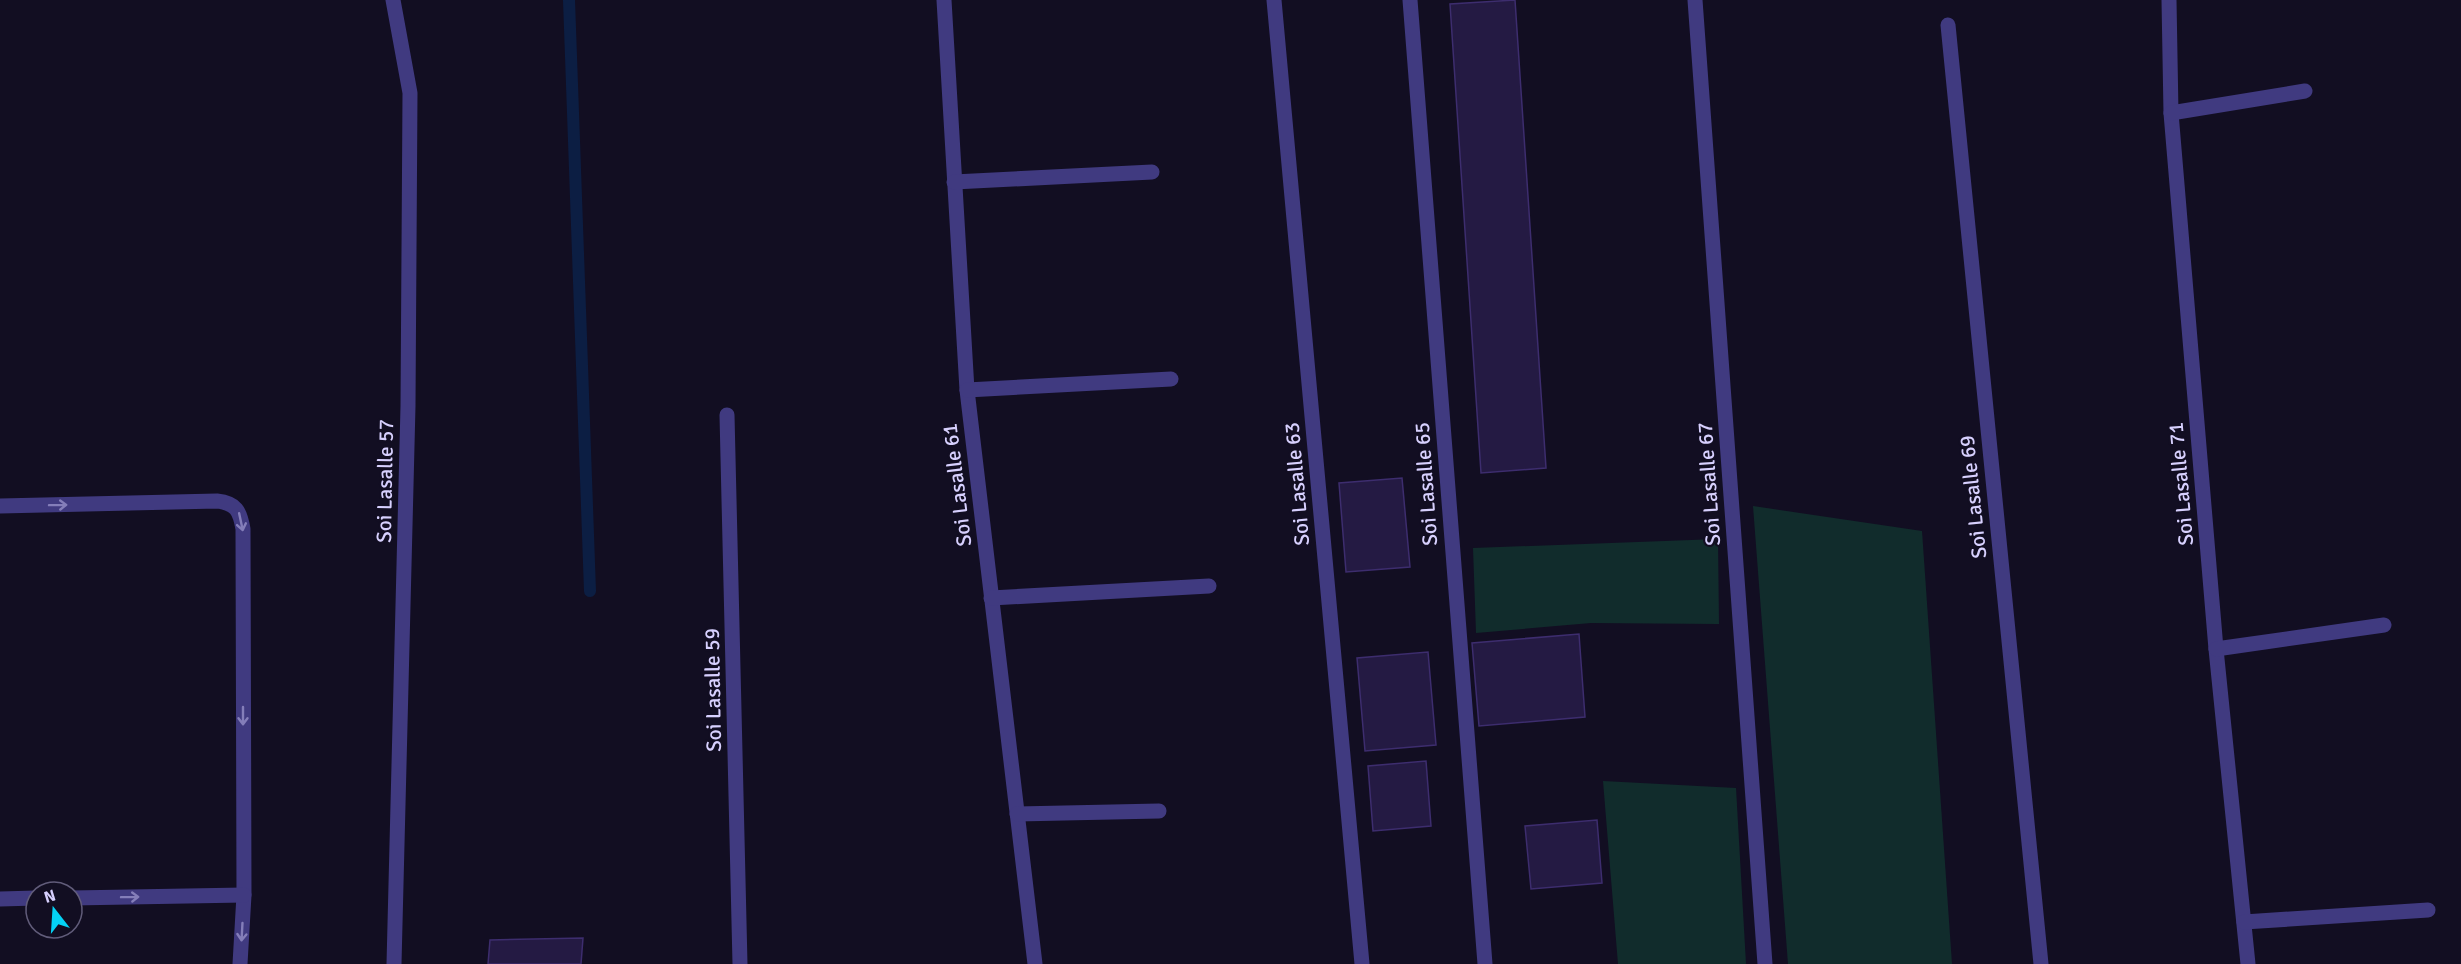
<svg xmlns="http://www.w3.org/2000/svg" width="2461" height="964" viewBox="0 0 2461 964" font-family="Signika,sans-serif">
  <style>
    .green { fill: #112c2c }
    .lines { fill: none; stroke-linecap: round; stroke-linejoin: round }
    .stream { stroke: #0c1e43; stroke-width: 12 }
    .building { fill: #241a43; stroke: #3d2d6e; stroke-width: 1.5 }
    .lane { stroke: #403a80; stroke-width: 15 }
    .street { stroke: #403a80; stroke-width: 15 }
    .oneway { stroke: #847eb9 }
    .labels { text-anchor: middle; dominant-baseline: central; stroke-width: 4.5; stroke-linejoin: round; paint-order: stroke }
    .street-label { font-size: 21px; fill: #d7d0fe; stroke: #120e22 }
  </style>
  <rect width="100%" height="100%" fill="#120e22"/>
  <!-- green -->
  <g class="green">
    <polygon points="1753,506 1922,531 1952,964 1788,964"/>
    <polygon points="1718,539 1719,624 1591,623 1476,633 1473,548"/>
    <polygon points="1603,781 1736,788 1746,964 1618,964"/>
  </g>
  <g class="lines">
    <!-- stream -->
    <polyline class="stream" points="569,0 590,591"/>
  </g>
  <!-- building -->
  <g class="building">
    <polygon points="1515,0 1546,468 1481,473 1450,4"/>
    <polygon points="1402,478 1410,567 1346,572 1339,483"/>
    <polygon points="1579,634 1585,717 1479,726 1472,643"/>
    <polygon points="1428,652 1436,745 1365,751 1357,658"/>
    <polygon points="1426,761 1431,826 1373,831 1368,766"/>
    <polygon points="1597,820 1602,883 1531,889 1525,826"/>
    <polygon points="583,938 581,964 488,964 490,940"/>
  </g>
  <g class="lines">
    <!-- lane -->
    <g class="lane">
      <path d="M 0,506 L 217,501 C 236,503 240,511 243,529 L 244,895 L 240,964"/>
      <polyline points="72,898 244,895"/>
      <polyline points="0,899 36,898"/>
    </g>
    <!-- street -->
    <g class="street">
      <polyline points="393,0 410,93 408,406 394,964"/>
      <polyline points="944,0 967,390 1035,964"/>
      <polyline points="1274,0 1362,964"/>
      <polyline points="1410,0 1485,964"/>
      <polyline points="1695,0 1765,964"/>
      <polyline points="2169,0 2171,113 2216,649 2248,964"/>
      <polyline points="1948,25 2041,964"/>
      <polyline points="2171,113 2305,91"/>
      <polyline points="954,182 1152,172"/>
      <polyline points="967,390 1171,379"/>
      <polyline points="727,415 740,964"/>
      <polyline points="991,598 1209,586"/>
      <polyline points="2216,649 2384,625"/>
      <polyline points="1017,814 1159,811"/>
      <polyline points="2244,922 2428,910"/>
    </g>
  </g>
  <!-- one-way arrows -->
  <defs><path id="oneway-shaft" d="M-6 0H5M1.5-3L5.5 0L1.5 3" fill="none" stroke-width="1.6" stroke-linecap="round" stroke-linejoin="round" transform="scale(1.5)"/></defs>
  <g class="oneway">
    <use href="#oneway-shaft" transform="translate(58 505) rotate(-1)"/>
    <use href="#oneway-shaft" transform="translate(241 522) rotate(78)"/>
    <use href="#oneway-shaft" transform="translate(243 716) rotate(90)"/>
    <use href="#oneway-shaft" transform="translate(130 897) rotate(-1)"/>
    <use href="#oneway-shaft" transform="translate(242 932) rotate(93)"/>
  </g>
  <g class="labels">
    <!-- street labels -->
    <g class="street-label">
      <text transform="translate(385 481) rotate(-89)">Soi Lasalle 57</text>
      <text transform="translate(1297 484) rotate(-95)">Soi Lasalle 63</text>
      <text transform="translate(1426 484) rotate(-94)">Soi Lasalle 65</text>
      <text transform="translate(1709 484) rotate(-94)">Soi Lasalle 67</text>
      <text transform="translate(2181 484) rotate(-95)">Soi Lasalle 71</text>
      <text transform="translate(957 485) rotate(-97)">Soi Lasalle 61</text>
      <text transform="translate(1973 497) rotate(-96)">Soi Lasalle 69</text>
      <text transform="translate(713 690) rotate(-91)">Soi Lasalle 59</text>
    </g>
  </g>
  <!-- north arrow -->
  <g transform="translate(54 910) rotate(343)"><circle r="28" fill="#120e22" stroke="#615c7a" stroke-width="1.5"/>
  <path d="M0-4.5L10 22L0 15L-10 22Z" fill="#04d3f6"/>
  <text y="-9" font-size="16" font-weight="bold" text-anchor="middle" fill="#d7d0fe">N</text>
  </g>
</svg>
